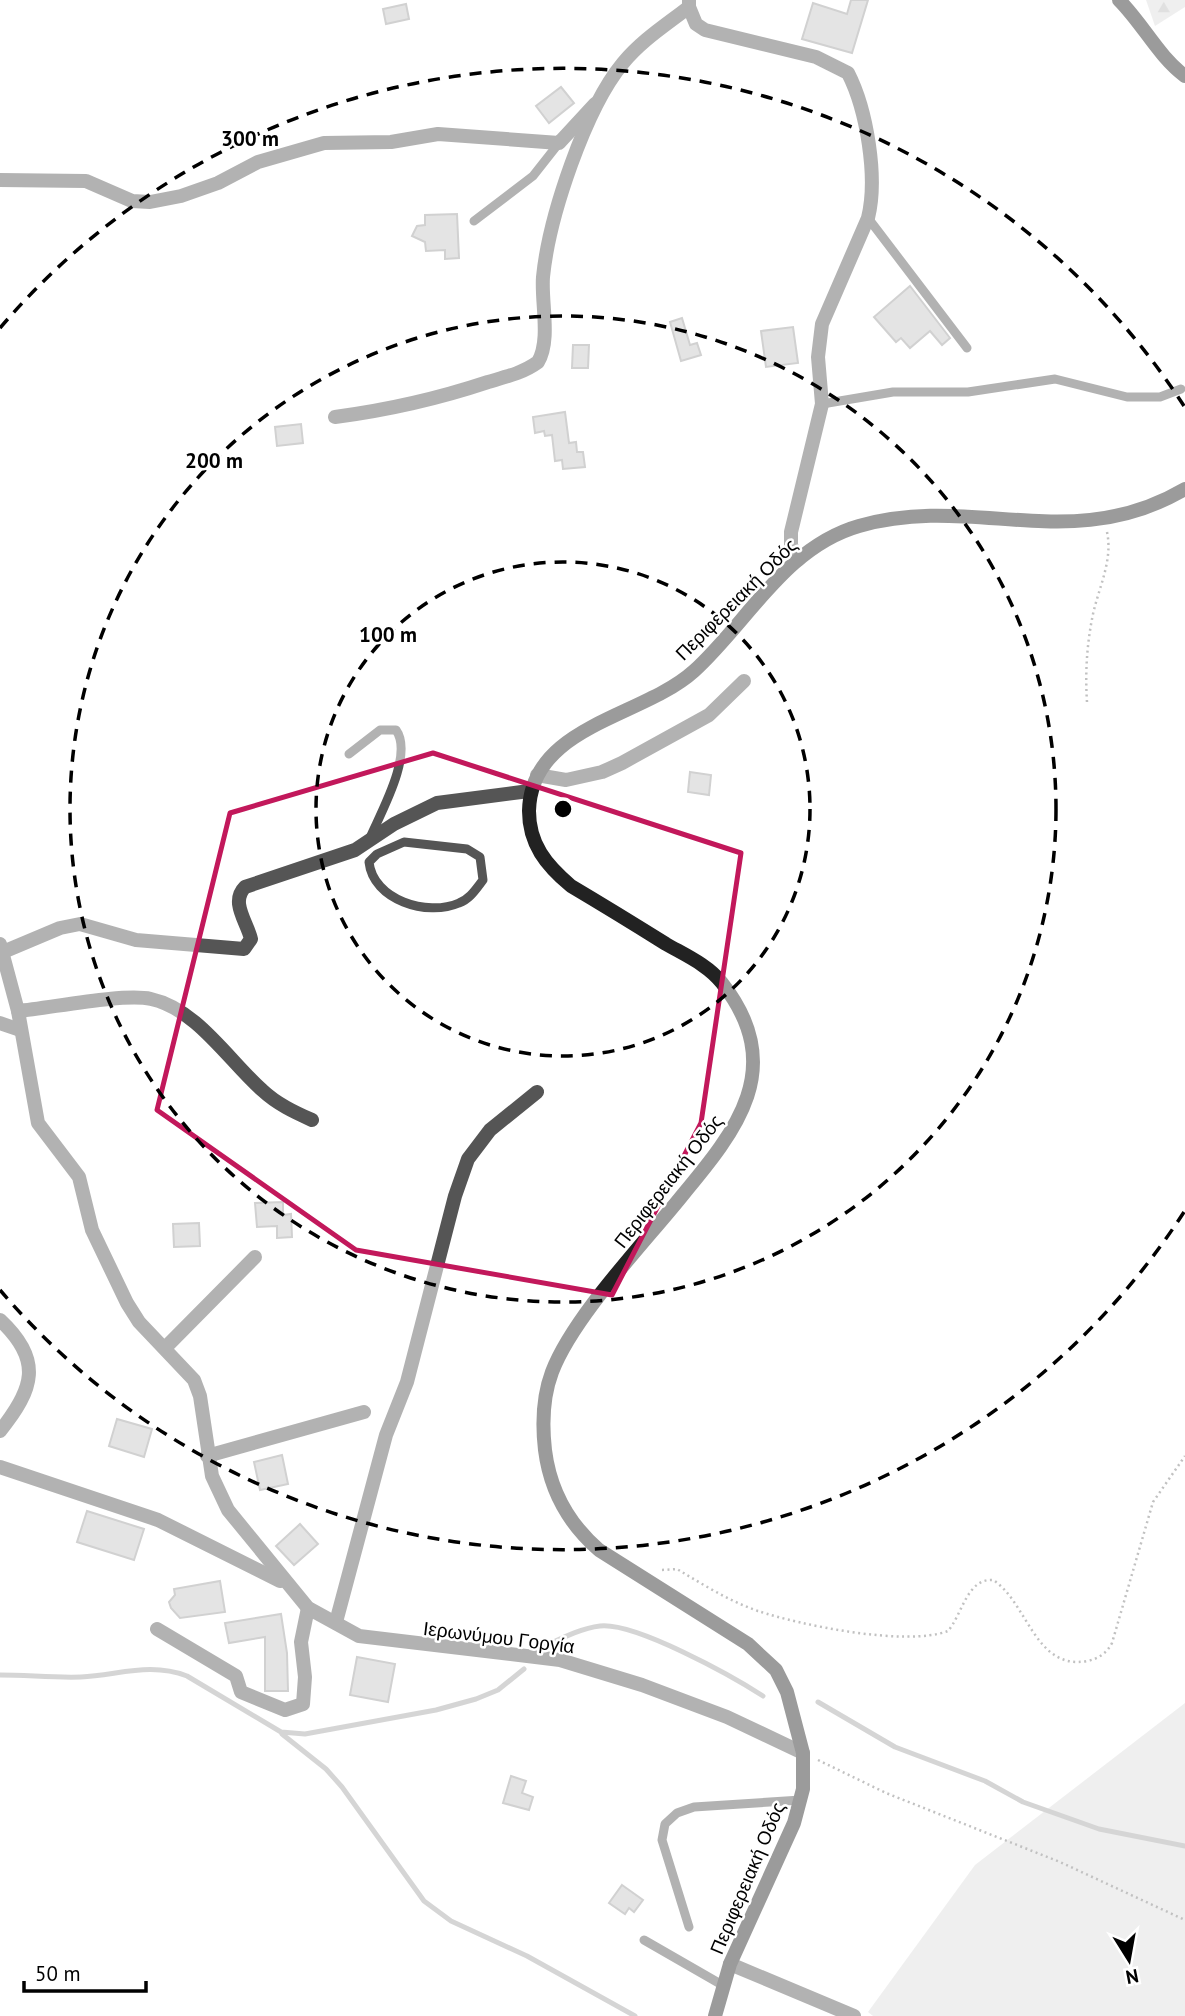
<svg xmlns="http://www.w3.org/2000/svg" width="1185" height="2016" viewBox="0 0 1185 2016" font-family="'PT Sans',sans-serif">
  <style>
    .green { fill: #dcdcdc }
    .forest { fill: url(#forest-firs) }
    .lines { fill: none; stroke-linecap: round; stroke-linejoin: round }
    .stream { stroke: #a3a3a3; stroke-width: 5 }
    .building { fill: #c4c4c4; stroke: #999; stroke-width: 2 }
    .path { stroke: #777; stroke-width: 2.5; stroke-dasharray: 2 3.5; stroke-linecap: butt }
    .lane { stroke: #555; stroke-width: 9 }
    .street { stroke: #555; stroke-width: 14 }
    .secondary { stroke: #222; stroke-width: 14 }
    .marked { fill: none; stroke: #c2185b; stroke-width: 5; stroke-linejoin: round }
    .ring { fill: none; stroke: #000; stroke-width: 3.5; stroke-dasharray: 12 9 }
    .labels { text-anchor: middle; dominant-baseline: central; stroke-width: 5; stroke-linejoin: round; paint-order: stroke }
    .street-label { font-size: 19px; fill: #000; stroke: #fff }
    .centre { fill: #000; stroke: #fff; stroke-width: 3.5 }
    .ring-label { font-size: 21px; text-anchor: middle; font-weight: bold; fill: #000; stroke: #fff; stroke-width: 5; stroke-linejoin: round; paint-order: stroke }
  </style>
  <defs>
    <pattern id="forest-firs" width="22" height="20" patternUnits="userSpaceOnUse" patternTransform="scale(1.75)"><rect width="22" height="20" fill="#dcdcdc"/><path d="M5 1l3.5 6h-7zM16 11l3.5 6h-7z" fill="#bbb"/></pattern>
  </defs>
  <rect width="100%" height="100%" fill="#fff"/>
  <!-- green -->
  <polygon class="green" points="1185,1703 1185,2016 873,2016 868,2012 975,1865"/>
  <!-- forest -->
  <polygon class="forest" points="1146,0 1185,0 1185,7 1155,26"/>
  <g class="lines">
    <!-- stream -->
    <g class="stream">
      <path d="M 545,1646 C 562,1638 582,1628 600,1626 C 635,1622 732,1676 763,1696"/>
      <path d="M 0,1675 C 27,1675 54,1678 81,1677 C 119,1675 150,1662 187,1676 L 281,1732 L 305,1734 L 436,1710 L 476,1699 L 498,1690 L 524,1669"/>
      <polyline points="818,1702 895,1747 985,1781 1023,1802 1099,1829 1185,1846"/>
      <polyline points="282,1734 326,1769 342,1787 424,1901 451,1921 527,1956 635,2016"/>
    </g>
  </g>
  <!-- building -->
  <g class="building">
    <polygon points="851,0 868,0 852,53 802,39 813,3 847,14"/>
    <polygon points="406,4 409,19 386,24 383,9"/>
    <polygon points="561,87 574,103 549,123 536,106"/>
    <polygon points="457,214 459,258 445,259 445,250 426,251 425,242 412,236 417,226 425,225 425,215"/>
    <polygon points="910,286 950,338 942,345 930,331 910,348 901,338 896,342 874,317"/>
    <polygon points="682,318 690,345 697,343 701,355 681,361 670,322"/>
    <polygon points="793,327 798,363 766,367 761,331"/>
    <polygon points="573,345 589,345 588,368 572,368"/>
    <polygon points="565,412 569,443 576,442 577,452 583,452 585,467 563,469 562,460 555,461 552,435 545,436 544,431 535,433 533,417"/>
    <polygon points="301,424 303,443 277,446 275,427"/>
    <polygon points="690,772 711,775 709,795 688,792"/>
    <polygon points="283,1202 283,1215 291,1214 292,1237 277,1238 277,1226 257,1227 255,1203"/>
    <polygon points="199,1223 200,1246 174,1247 173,1224"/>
    <polygon points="117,1419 152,1429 144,1457 109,1446"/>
    <polygon points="282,1455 288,1484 260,1490 254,1462"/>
    <polygon points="87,1511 144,1529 134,1560 77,1542"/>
    <polygon points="300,1524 318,1544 294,1565 276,1546"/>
    <polygon points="220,1581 225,1612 180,1618 171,1608 169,1602 175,1595 174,1589"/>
    <polygon points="281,1614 287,1653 288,1691 265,1691 265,1637 229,1643 225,1623"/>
    <polygon points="357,1657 395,1664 388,1702 350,1695"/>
    <polygon points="511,1776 526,1781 522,1793 533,1797 529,1810 503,1803"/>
    <polygon points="622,1885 643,1900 634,1912 629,1908 625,1914 609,1903"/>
  </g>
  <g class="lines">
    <!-- path -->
    <g class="path">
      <path d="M 1087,702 C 1085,672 1087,643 1093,614 C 1099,587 1113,560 1107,532"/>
      <path d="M 662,1570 L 677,1569 C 702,1584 729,1601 758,1611 C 800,1625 906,1647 948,1631 C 962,1615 967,1578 993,1580 C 1027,1601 1035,1671 1087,1661 C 1098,1659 1107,1653 1112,1643 L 1153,1502 L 1185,1456"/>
      <polyline points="818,1760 886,1793 1060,1862 1185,1920"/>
    </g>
    <!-- lane -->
    <g class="lane">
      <polyline points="868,218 967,348"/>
      <polyline points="474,221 533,176 559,143"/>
      <polyline points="822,404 893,392 968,392 1055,379 1127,397 1160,397 1181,389"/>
      <path d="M 349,754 L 380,730 L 396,730 C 414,755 380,814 369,840"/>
      <path d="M 404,842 L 467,849 L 480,857 L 483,880 C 476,889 470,899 459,903 C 427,917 373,900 369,862 L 377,854 Z"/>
      <polyline points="689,1927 662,1840 665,1824 677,1813 694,1807 801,1800"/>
      <polyline points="644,1940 724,1986"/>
    </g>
    <!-- street -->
    <g class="street">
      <path d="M 689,7 L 696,24 L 705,30 L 816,57 L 848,73 C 867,110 878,178 868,218 L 822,324 L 818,357 L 822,404 L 791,532 L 791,546 L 799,559"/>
      <polyline points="0,180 86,181 132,201 150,202 181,196 218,183 258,162 324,143 391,142 438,134 559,143 595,104"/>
      <path d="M 335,417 C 388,410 437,399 488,382 C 505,377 523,373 538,362 C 551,340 541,302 543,277 C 549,217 585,109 623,63 C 642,40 666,25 689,7 L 689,1"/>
      <polyline points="537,775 566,780 602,772 622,763 709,715 744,681"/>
      <polyline points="0,944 18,1011 38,1123 79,1177 92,1230 127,1303 139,1322 194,1380 200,1396 212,1476 228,1510 308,1608 359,1636 560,1660 642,1685 727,1717 803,1753"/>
      <path d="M 3,952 L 60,928 L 80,924 L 136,940 L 244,949 L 251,939 C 247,922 230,902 245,887 L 355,850 L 394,824 L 437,803 L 529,791"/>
      <path d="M 18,1011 C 51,1008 123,993 151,999 C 197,1009 229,1061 262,1090 C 277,1104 294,1112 312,1120"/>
      <polyline points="0,1023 20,1030"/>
      <path d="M 0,1320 C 43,1360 34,1389 0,1431"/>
      <polyline points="166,1347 255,1257"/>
      <polyline points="207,1456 364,1412"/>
      <polyline points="0,1467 158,1520 280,1581"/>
      <polyline points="336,1622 386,1435 407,1382 455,1196 468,1159 490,1130 537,1092"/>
      <polyline points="157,1629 236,1676 241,1692 285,1710 303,1704 305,1677 301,1642 308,1608"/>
      <polyline points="730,1964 854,2016"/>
    </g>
    <!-- secondary -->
    <g class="secondary">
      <path d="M 1119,0 C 1143,24 1159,57 1185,76"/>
      <path d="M 715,2016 L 730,1964 L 794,1823 L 803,1789 L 803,1753 L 787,1692 L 776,1670 L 748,1644 L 599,1550 C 569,1524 550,1490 545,1450 C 542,1424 543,1396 552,1372 C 573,1317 643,1244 681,1197 C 737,1130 788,1067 722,983 C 708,965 685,955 666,944 C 634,924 603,905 571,886 C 546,865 529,844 529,811 C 531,725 642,718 694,671 C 747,623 785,547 859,526 C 974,493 1071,556 1185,489"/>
    </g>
  </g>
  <!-- marked area -->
  <path d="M0 0H1185V2016H0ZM 433,753 L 741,853 L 701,1123 L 612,1295 L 356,1250 L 157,1110 L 230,813 Z" fill="#fff" fill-opacity=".55" fill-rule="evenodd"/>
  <path class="marked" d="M 433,753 L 741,853 L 701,1123 L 612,1295 L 356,1250 L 157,1110 L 230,813 Z"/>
  <!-- distance rings -->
  <g class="ring">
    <circle cx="563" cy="809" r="247"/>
    <circle cx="563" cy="809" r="493"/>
    <path d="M1184 1212A740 740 0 0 1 0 1290M0 328A740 740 0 0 1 1184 406"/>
  </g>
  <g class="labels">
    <!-- street labels -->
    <g class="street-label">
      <text transform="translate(736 599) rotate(-45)">Περιφερειακή Οδός</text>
      <text transform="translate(668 1181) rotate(-52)">Περιφερειακή Οδός</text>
      <text transform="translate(499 1637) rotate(7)">Ιερωνύμου Γοργία</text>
      <text transform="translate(747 1878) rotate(-67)">Περιφερειακή Οδός</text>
    </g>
  </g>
  <circle cx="563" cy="809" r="10" class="centre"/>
  <g class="ring-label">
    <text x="250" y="146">300 m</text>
    <text x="214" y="468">200 m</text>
    <text x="388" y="642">100 m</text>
  </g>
  <!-- north arrow -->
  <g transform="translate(1129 1960) rotate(169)" stroke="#ffffff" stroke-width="5" paint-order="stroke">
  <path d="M0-5L12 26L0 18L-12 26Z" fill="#000000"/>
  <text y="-10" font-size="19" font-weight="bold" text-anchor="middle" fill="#000000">N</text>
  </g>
  <!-- scale -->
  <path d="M24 1981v10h122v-10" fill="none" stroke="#000000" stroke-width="3.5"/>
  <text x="35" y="1981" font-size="21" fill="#000000" stroke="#ffffff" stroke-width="5" paint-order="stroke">50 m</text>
</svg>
